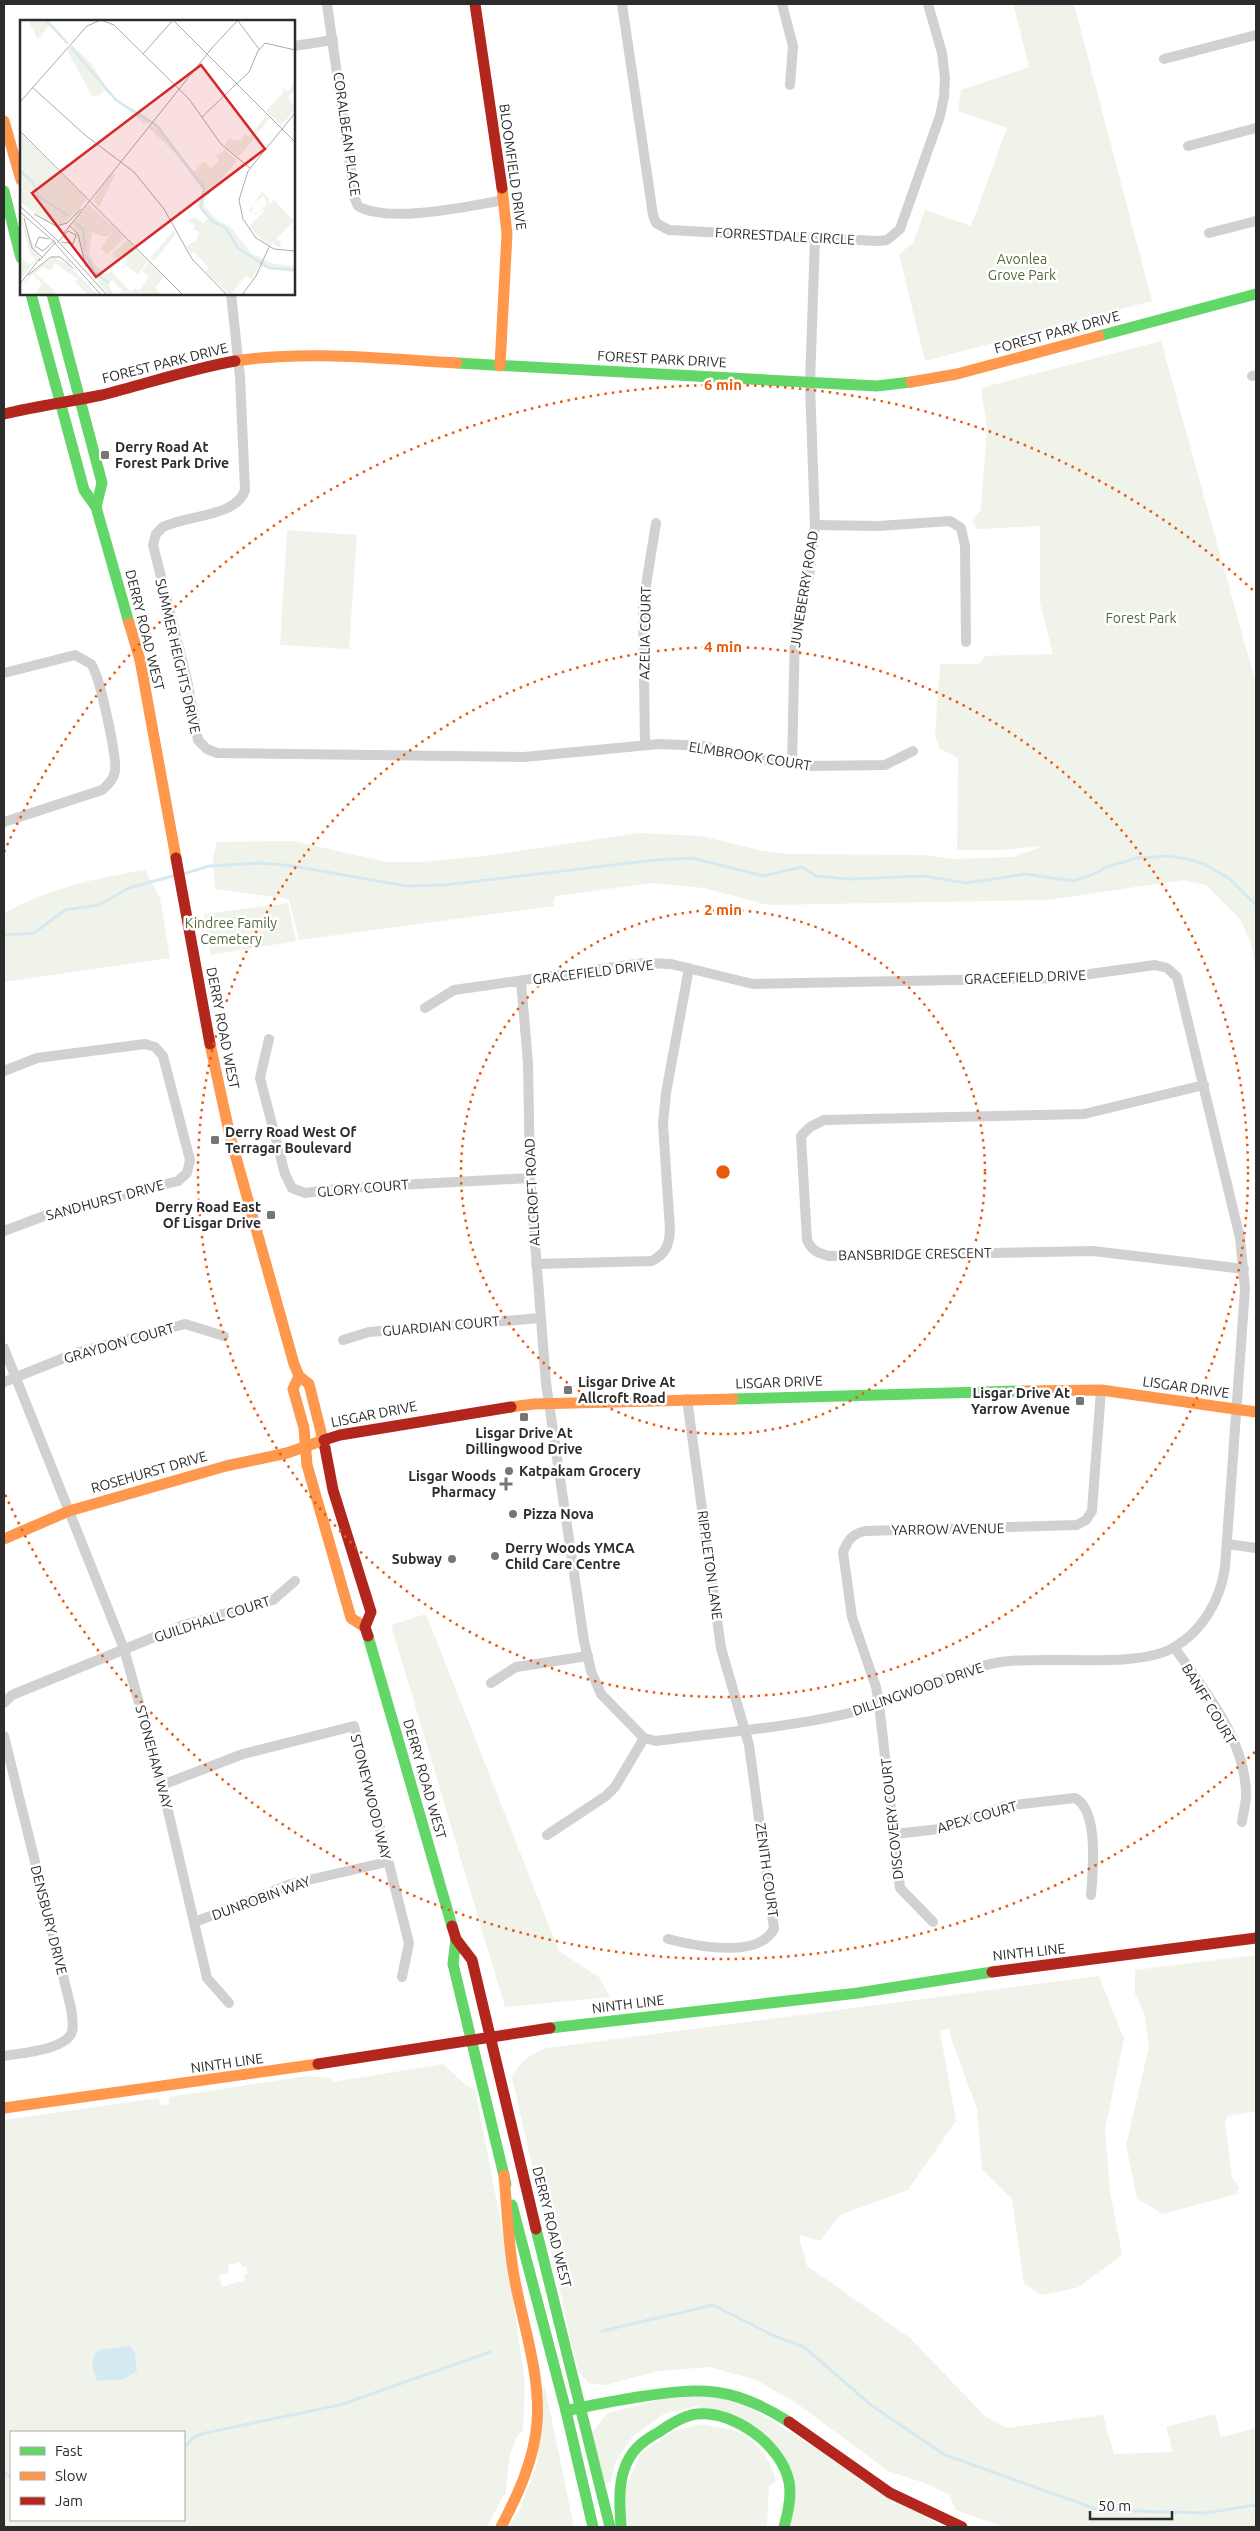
<svg xmlns="http://www.w3.org/2000/svg" width="1260" height="2531" viewBox="0 0 1260 2531" font-family="Ubuntu,sans-serif">
  <style>
    .green { fill: #f0f3ea; fill-rule: evenodd }
    .water { fill: #d5e9f1 }
    .lines { fill: none; stroke-linecap: round; stroke-linejoin: round }
    .stream { stroke: #d5e9f1; stroke-width: 3 }
    .street { stroke: #d1d1d1; stroke-width: 10 }
    .fast { stroke: #63d668; stroke-width: 11 }
    .slow { stroke: #ff974d; stroke-width: 11 }
    .jam { stroke: #b3261e; stroke-width: 11 }
    .ring { fill: none; stroke: #e8590c; stroke-width: 2.5; stroke-dasharray: 2.5 5 }
    .poi-dot { fill: #767676; stroke: #fff; stroke-width: 2 }
    .labels { text-anchor: middle; dominant-baseline: central; stroke-width: 5; stroke-linejoin: round; paint-order: stroke }
    .street-label { font-size: 14px; fill: #2c2c2c; stroke: #fff }
    .park-label { font-size: 14px; fill: #536838; stroke: #fff }
    .poi-label { font-size: 14px; font-weight: bold; fill: #2c2c2c; stroke: #fff; text-anchor: start }
    .inset-river { fill: none; stroke: #d5e9f1; stroke-width: 2.5 }
    .inset-road { fill: none; stroke: #ababab; stroke-width: 1 }
    .view { fill: #d62828; fill-opacity: 0.15; stroke: #d62828; stroke-width: 2.5 }
    .inset-edge { fill: none; stroke: #2c2c2c; stroke-width: 2.5 }
    .centre { fill: #e8590c; stroke: #fff; stroke-width: 2.5 }
    .ring-label { font-size: 15px; text-anchor: middle; font-weight: bold; fill: #e8590c; stroke: #fff; stroke-width: 5; stroke-linejoin: round; paint-order: stroke }
  </style>
  <rect width="100%" height="100%" fill="#fff"/>
  <!-- green -->
  <g class="green">
    <polygon points="1013,4 1074,4 1152,301 925,361 899,254 913,243 925,210 971,226 1007,128 958,111 961,90 1029,67"/>
    <polygon points="1161,341 1256,684 1256,967 1250,941 1240,919 1206,885 1183,880 1048,900 768,905 704,888 652,883 556,896 553,901 554,906 299,940 289,899 215,889 213,857 217,842 293,841 387,862 421,862 484,856 639,833 701,836 763,851 789,854 922,855 954,859 1013,857 1043,846 1001,850 957,850 958,758 939,748 935,735 940,664 979,664 985,656 1053,654 1040,603 1040,526 977,529 972,520 981,510 987,427 981,388"/>
    <polygon points="287,530 357,535 349,649 280,645"/>
    <path d="M 145,870 L 160,898 L 170,958 L 4,982 L 4,913 C 48,889 95,878 145,870 Z"/>
    <polygon points="288,903 296,941 211,955 204,914"/>
    <polygon points="426,1614 559,1951 599,1977 610,1997 505,2007 391,1625"/>
    <polygon points="1256,1955 1256,2111 1228,2116 1225,2122 1232,2177 1239,2188 1237,2194 1162,2214 1137,2198 1126,2145 1149,2047 1144,2012 1135,1994 1135,1970"/>
    <path d="M 1099,1976 L 1124,2039 L 1105,2129 L 1110,2191 L 1122,2255 L 1077,2288 L 1042,2295 L 1024,2284 L 1012,2199 L 982,2169 L 977,2109 L 950,2035 L 950,2028 L 940,2031 L 956,2121 L 908,2190 L 840,2215 L 820,2241 L 801,2235 L 799,2238 L 807,2266 L 910,2338 L 986,2417 L 1007,2428 L 1103,2415 L 1114,2454 L 1173,2452 L 1166,2427 L 1215,2414 L 1221,2437 L 1256,2428 L 1256,2527 L 1004,2527 L 955,2510 L 950,2495 L 925,2483 L 888,2471 L 796,2403 L 756,2380 L 710,2367 L 659,2371 L 605,2385 L 589,2383 L 578,2371 L 512,2077 C 520,2061 530,2054 547,2048 Z"/>
    <path d="M 443,2064 L 467,2086 L 475,2089 L 505,2244 L 525,2382 L 523,2430 C 507,2445 508,2474 506,2494 L 503,2496 L 487,2527 L 4,2527 L 4,2120 L 159,2098 L 160,2105 L 169,2104 L 169,2097 L 307,2076 L 331,2078 L 333,2082 ZM 240,2262 L 242,2267 L 246,2266 L 248,2273 L 244,2274 L 245,2280 L 222,2287 L 219,2276 L 229,2272 L 228,2265 ZM 11,2432 L 184,2432 L 184,2520 L 11,2520 Z"/>
    <polygon points="545,2387 574,2527 509,2527 519,2511 537,2464 541,2388"/>
    <polygon points="676,2396 718,2397 748,2406 942,2527 790,2527 787,2460 696,2406 664,2414 632,2437 615,2463 611,2482 605,2484 592,2432 608,2413"/>
    <path d="M 701,2424 C 712,2427 725,2427 736,2431 C 757,2440 772,2461 776,2482 L 769,2485 L 767,2527 L 625,2527 L 626,2487 L 640,2455 L 673,2431 Z"/>
  </g>
  <!-- water -->
  <path class="water" d="M 130,2346 L 135,2353 L 137,2371 L 124,2379 L 97,2381 C 93,2371 89,2360 98,2350 Z"/>
  <g class="lines">
    <!-- stream -->
    <g class="stream">
      <polyline points="183,874 209,866 261,863 293,866 406,886 445,885 655,860 692,858 763,876 802,867 816,876 849,879 924,876 966,883 1026,874 1072,881 1090,876 1107,867 1137,858 1169,856 1188,859 1206,865 1230,879 1256,905"/>
      <polyline points="4,935 34,933 65,910 99,905 129,888 176,875"/>
      <polyline points="602,2331 713,2305 772,2335 804,2347 871,2405 945,2455 1099,2510 1206,2513 1256,2505"/>
      <polyline points="184,2448 194,2437 205,2433 340,2405 490,2352"/>
      <polyline points="4,2472 11,2478"/>
    </g>
    <!-- street -->
    <g class="street">
      <path d="M 327,4 L 355,199 L 358,206 C 388,224 469,206 504,200"/>
      <polyline points="622,4 653,215 656,223 669,230 878,241 887,240 900,229 940,116 944,97 945,78 942,53 928,4"/>
      <polyline points="782,4 793,46 790,85"/>
      <polyline points="294,46 333,40"/>
      <polyline points="1164,59 1256,35"/>
      <polyline points="1188,146 1256,128"/>
      <polyline points="1209,233 1256,221"/>
      <path d="M 231,294 L 240,377 L 245,490 C 237,517 186,515 163,527 L 156,534 L 153,545 L 187,680 L 198,740 L 207,749 L 217,753 L 524,757 L 659,744 L 703,746 L 775,762 L 808,766 L 885,765 L 913,751"/>
      <polyline points="1252,376 1256,375"/>
      <polyline points="815,525 879,526 950,521 961,528 965,546 966,642"/>
      <path d="M 4,673 L 75,655 L 91,664 C 100,676 117,757 115,771 C 114,779 108,785 102,790 L 4,822"/>
      <polyline points="645,745 643,604 656,523"/>
      <polyline points="792,765 795,631 801,597 809,577 815,525 810,384 815,238"/>
      <path d="M 425,1008 L 454,990 L 643,963 L 671,964 L 753,984 L 1061,978 L 1155,965 L 1167,968 L 1177,977 L 1240,1238 L 1245,1289 L 1225,1568 C 1220,1600 1203,1631 1173,1648 C 1136,1669 1047,1655 1001,1662 C 953,1670 909,1697 862,1710 C 797,1727 723,1732 656,1741 L 644,1738 L 601,1694 L 591,1671 L 584,1641 L 546,1383 L 530,1178 L 528,1063 L 521,981"/>
      <polyline points="269,1039 260,1078 285,1174 292,1188 305,1193 345,1188 530,1178"/>
      <polyline points="4,1071 37,1058 145,1044 155,1047 163,1056 190,1160 187,1173 178,1181 52,1213 4,1231"/>
      <path d="M 1204,1085 L 1084,1114 L 824,1120 L 810,1127 L 801,1136 L 807,1240 C 812,1251 818,1253 829,1256 L 1093,1251 L 1244,1269"/>
      <path d="M 536,1264 L 652,1261 C 666,1253 669,1246 670,1230 L 663,1124 L 666,1093 L 689,968"/>
      <polyline points="343,1340 369,1332 541,1318"/>
      <polyline points="4,1348 124,1649 162,1785 207,1978 229,2003"/>
      <polyline points="4,1382 79,1352 185,1324 224,1336"/>
      <polyline points="1227,1544 1256,1548"/>
      <path d="M 1174,1647 C 1204,1690 1246,1740 1246,1795 C 1246,1804 1243,1813 1242,1822"/>
      <polyline points="491,1683 516,1667 588,1656"/>
      <polyline points="4,1703 12,1695 184,1625 273,1600 295,1581"/>
      <path d="M 4,1736 L 71,2008 C 72,2016 74,2025 72,2032 C 66,2050 20,2053 4,2056"/>
      <polyline points="162,1785 243,1754 354,1726 409,1943 402,1977"/>
      <path d="M 895,1834 L 939,1829 L 1005,1806 L 1075,1798 C 1099,1810 1093,1871 1091,1895"/>
      <polyline points="547,1835 606,1796 615,1787 644,1738"/>
      <polyline points="195,1922 291,1884 387,1862"/>
      <path d="M 933,1922 L 900,1888 L 879,1704 L 876,1687 L 852,1617 L 843,1552 C 848,1540 852,1534 865,1531 L 1077,1525 L 1086,1520 L 1092,1511 L 1101,1390"/>
      <path d="M 668,1939 C 696,1946 757,1959 774,1929 L 749,1745 L 721,1648 L 687,1399"/>
    </g>
    <!-- fast -->
    <g class="fast">
      <polyline points="4,191 21,258"/>
      <polyline points="31,294 84,490 96,507 129,623"/>
      <polyline points="52,294 102,483 96,507"/>
      <polyline points="1099,336 1256,294"/>
      <polyline points="457,363 877,386 911,382"/>
      <polyline points="733,1399 1022,1391"/>
      <polyline points="368,1636 452,1926"/>
      <polyline points="456,1939 453,1964 506,2184"/>
      <polyline points="550,2028 858,1993 992,1972"/>
      <polyline points="512,2205 566,2411 593,2527"/>
      <polyline points="536,2229 610,2527"/>
      <path d="M 566,2411 C 590,2405 614,2401 638,2397 C 702,2387 733,2386 789,2422"/>
      <path d="M 621,2527 C 620,2508 618,2488 624,2470 C 630,2451 642,2441 659,2432 C 669,2425 685,2415 697,2414 C 733,2410 782,2445 789,2482 C 792,2496 788,2513 784,2527"/>
    </g>
    <!-- slow -->
    <g class="slow">
      <polyline points="4,121 21,180"/>
      <path d="M 235,361 C 308,350 384,359 457,363"/>
      <polyline points="500,366 507,234 502,188"/>
      <polyline points="911,382 957,374 1099,336"/>
      <polyline points="129,623 140,660 176,858"/>
      <polyline points="210,1044 230,1136 294,1364 299,1376 309,1384 325,1448"/>
      <polyline points="299,1376 293,1389 304,1428 307,1465 351,1618 365,1627"/>
      <polyline points="1022,1391 1101,1390 1256,1412"/>
      <polyline points="511,1407 534,1404 733,1399"/>
      <polyline points="4,1539 69,1511 226,1466 287,1453 324,1440"/>
      <polyline points="4,2108 318,2064"/>
      <path d="M 501,2527 C 518,2495 534,2460 537,2423 C 541,2372 521,2320 513,2270 C 508,2238 507,2207 504,2175"/>
    </g>
    <!-- jam -->
    <g class="jam">
      <polyline points="475,4 502,188"/>
      <path d="M 4,414 C 36,406 69,402 102,395 C 146,384 190,369 235,361"/>
      <polyline points="176,858 210,1044"/>
      <polyline points="324,1440 340,1435 511,1407"/>
      <polyline points="325,1448 333,1490 371,1612 365,1627 368,1636"/>
      <polyline points="452,1926 456,1939 472,1960 536,2229"/>
      <polyline points="992,1972 1256,1938"/>
      <polyline points="318,2064 550,2028"/>
      <polyline points="789,2422 890,2493 962,2527"/>
    </g>
  </g>
  <!-- distance rings -->
  <g class="ring">
    <circle cx="723" cy="1172" r="262"/>
    <circle cx="723" cy="1172" r="525"/>
    <path d="M1255 1752A787 787 0 0 1 4 1492M4 852A787 787 0 0 1 1255 592"/>
  </g>
  <!-- markers -->
  <g class="poi-dot">
    <rect x="100" y="450" width="10" height="10" rx="2.5"/>
    <rect x="210" y="1135" width="10" height="10" rx="2.5"/>
    <rect x="266" y="1210" width="10" height="10" rx="2.5"/>
    <rect x="563" y="1385" width="10" height="10" rx="2.5"/>
    <rect x="1075" y="1396" width="10" height="10" rx="2.5"/>
    <rect x="519" y="1412" width="10" height="10" rx="2.5"/>
    <circle cx="509" cy="1471" r="5"/>
    <path d="M503.5 1476.5h5v5h5v5h-5v5h-5v-5h-5v-5h5z"/>
    <circle cx="513" cy="1514" r="5"/>
    <circle cx="495" cy="1556" r="5"/>
    <circle cx="452" cy="1559" r="5"/>
  </g>
  <g class="labels">
    <!-- street labels -->
    <g class="street-label">
      <text transform="translate(347 134) rotate(82)">CORALBEAN PLACE</text>
      <text transform="translate(513 167) rotate(82)">BLOOMFIELD DRIVE</text>
      <text transform="translate(785 236) rotate(3)">FORRESTDALE CIRCLE</text>
      <text transform="translate(1057 332) rotate(-15)">FOREST PARK DRIVE</text>
      <text transform="translate(662 359) rotate(3)">FOREST PARK DRIVE</text>
      <text transform="translate(165 363) rotate(-14)">FOREST PARK DRIVE</text>
      <text transform="translate(804 589) rotate(-81)">JUNEBERRY ROAD</text>
      <text transform="translate(145 630) rotate(76)">DERRY ROAD WEST</text>
      <text transform="translate(645 633) rotate(-89)">AZELIA COURT</text>
      <text transform="translate(178 656) rotate(77)">SUMMER HEIGHTS DRIVE</text>
      <text transform="translate(750 756) rotate(9)">ELMBROOK COURT</text>
      <text transform="translate(593 972) rotate(-7)">GRACEFIELD DRIVE</text>
      <text transform="translate(1025 977) rotate(-2)">GRACEFIELD DRIVE</text>
      <text transform="translate(223 1028) rotate(79)">DERRY ROAD WEST</text>
      <text transform="translate(363 1188) rotate(-5)">GLORY COURT</text>
      <text transform="translate(532 1192) rotate(-93)">ALLCROFT ROAD</text>
      <text transform="translate(105 1200) rotate(-15)">SANDHURST DRIVE</text>
      <text transform="translate(915 1254) rotate(-1)">BANSBRIDGE CRESCENT</text>
      <text transform="translate(441 1326) rotate(-5)">GUARDIAN COURT</text>
      <text transform="translate(119 1343) rotate(-16)">GRAYDON COURT</text>
      <text transform="translate(779 1382) rotate(-2)">LISGAR DRIVE</text>
      <text transform="translate(1186 1387) rotate(8)">LISGAR DRIVE</text>
      <text transform="translate(374 1414) rotate(-11)">LISGAR DRIVE</text>
      <text transform="translate(149 1472) rotate(-16)">ROSEHURST DRIVE</text>
      <text transform="translate(948 1529) rotate(-1)">YARROW AVENUE</text>
      <text transform="translate(710 1565) rotate(82)">RIPPLETON LANE</text>
      <text transform="translate(212 1619) rotate(-18)">GUILDHALL COURT</text>
      <text transform="translate(918 1689) rotate(-19)">DILLINGWOOD DRIVE</text>
      <text transform="translate(1209 1704) rotate(59)">BANFF COURT</text>
      <text transform="translate(154 1757) rotate(75)">STONEHAM WAY</text>
      <text transform="translate(425 1779) rotate(74)">DERRY ROAD WEST</text>
      <text transform="translate(371 1797) rotate(76)">STONEYWOOD WAY</text>
      <text transform="translate(977 1817) rotate(-16)">APEX COURT</text>
      <text transform="translate(892 1819) rotate(-96)">DISCOVERY COURT</text>
      <text transform="translate(767 1870) rotate(82)">ZENITH COURT</text>
      <text transform="translate(261 1898) rotate(-20)">DUNROBIN WAY</text>
      <text transform="translate(49 1920) rotate(76)">DENSBURY DRIVE</text>
      <text transform="translate(1029 1952) rotate(-6)">NINTH LINE</text>
      <text transform="translate(628 2004) rotate(-7)">NINTH LINE</text>
      <text transform="translate(227 2063) rotate(-8)">NINTH LINE</text>
      <text transform="translate(552 2227) rotate(76)">DERRY ROAD WEST</text>
    </g>
    <!-- park labels -->
    <g class="park-label">
      <text x="1022" y="259">Avonlea<tspan x="1022" dy="16">Grove Park</tspan></text>
      <text x="1141" y="618">Forest Park</text>
      <text x="231" y="923">Kindree Family<tspan x="231" dy="16">Cemetery</tspan></text>
    </g>
    <!-- poi labels -->
    <g class="poi-label">
      <text x="115" y="447">Derry Road At<tspan x="115" dy="16">Forest Park Drive</tspan></text>
      <text x="225" y="1132">Derry Road West Of<tspan x="225" dy="16">Terragar Boulevard</tspan></text>
      <text x="261" y="1207" text-anchor="end">Derry Road East<tspan x="261" dy="16">Of Lisgar Drive</tspan></text>
      <text x="578" y="1382">Lisgar Drive At<tspan x="578" dy="16">Allcroft Road</tspan></text>
      <text x="1070" y="1393" text-anchor="end">Lisgar Drive At<tspan x="1070" dy="16">Yarrow Avenue</tspan></text>
      <text x="524" y="1433" text-anchor="middle">Lisgar Drive At<tspan x="524" dy="16">Dillingwood Drive</tspan></text>
      <text x="519" y="1471">Katpakam Grocery</text>
      <text x="496" y="1476" text-anchor="end">Lisgar Woods<tspan x="496" dy="16">Pharmacy</tspan></text>
      <text x="523" y="1514">Pizza Nova</text>
      <text x="505" y="1548">Derry Woods YMCA<tspan x="505" dy="16">Child Care Centre</tspan></text>
      <text x="442" y="1559" text-anchor="end">Subway</text>
    </g>
  </g>
  <!-- overview -->
  <g transform="translate(20 20)">
    <rect width="275" height="275" fill="#fff"/>
    <path d="M 8,0 L 28,0 L 49,23 L 29,5 L 18,20 ZM 52,25 L 72,44 L 88,70 L 103,84 L 130,99 L 126,105 L 84,70 L 81,75 L 72,76 L 47,30 ZM 275,63 L 275,69 L 268,77 L 275,89 L 261,106 L 246,91 L 264,72 L 262,66 L 267,72 ZM 246,96 L 249,99 L 219,137 L 204,125 L 210,118 L 215,121 L 223,119 L 224,114 L 229,117 ZM 136,102 L 173,153 L 184,141 L 191,148 L 199,141 L 196,136 L 205,130 L 217,140 L 184,181 L 184,186 L 199,201 L 210,206 L 231,233 L 254,244 L 275,246 L 275,253 L 239,246 L 232,259 L 226,256 L 210,275 L 186,252 L 189,248 L 174,232 L 171,234 L 166,226 L 176,221 L 179,212 L 173,209 L 175,205 L 171,202 L 166,203 L 174,197 L 184,203 L 188,198 L 177,185 L 183,170 L 155,133 L 128,107 L 131,105 L 135,109 L 133,104 ZM 0,112 L 66,179 L 57,192 L 40,205 L 25,201 L 0,182 ZM 92,153 L 95,155 L 79,187 L 73,180 ZM 242,172 L 249,178 L 249,185 L 254,180 L 274,201 L 256,219 L 261,222 L 260,227 L 254,225 L 254,222 L 251,226 L 244,222 L 229,206 L 247,188 L 236,195 L 229,190 ZM 244,176 L 247,184 L 239,193 L 233,193 L 232,185 ZM 69,184 L 105,218 L 87,234 L 80,229 L 93,211 L 88,216 L 81,216 L 72,212 L 69,233 L 75,245 L 85,254 L 91,251 L 111,272 L 115,268 L 119,271 L 129,257 L 122,251 L 129,242 L 144,257 L 135,268 L 143,275 L 99,275 L 102,270 L 92,260 L 88,264 L 94,275 L 89,275 L 80,264 L 65,244 L 52,203 ZM 0,195 L 19,237 L 0,260 L 0,236 L 10,245 L 15,238 L 10,235 ZM 154,210 L 156,214 L 134,241 L 130,238 ZM 107,220 L 128,241 L 118,254 L 104,244 L 107,239 L 102,234 L 97,239 L 92,234 ZM 33,237 L 50,246 L 78,275 L 66,273 L 55,262 L 57,259 L 35,243 L 31,251 L 23,247 L 15,253 L 39,275 L 14,275 L 22,264 L 13,254 L 0,269 L 12,252 Z" fill="#f0f3ea" fill-rule="evenodd"/>
    <path class="inset-river" d="M 26,0 L 48,24M 51,27 L 96,80 L 137,106 L 184,168 L 181,188 L 193,202 L 205,207 L 218,228 L 249,248 L 275,250M 0,151 L 13,162 L 18,176 L 49,196M 56,203 L 63,209 L 65,231M 66,235 L 74,252 L 89,263"/>
    <path class="inset-road" d="M 81,0 L 94,5 L 169,79 L 201,124 L 230,148M 153,0 L 275,122M 218,1 L 239,29M 191,29 L 218,0M 123,34 L 153,0M 12,67 L 65,115 L 114,152 L 144,189 L 172,239 L 207,275M 0,82 L 67,6 L 81,0M 275,93 L 228,151 L 219,180 L 223,199 L 236,218 L 254,229 L 275,231M 182,97 L 229,52 L 238,31 L 245,23 L 275,30M 0,111 L 163,275M 0,186 L 38,221 L 87,275M 0,192 L 31,219 L 81,275M 14,194 L 36,206 L 47,203 L 61,189M 4,198 L 12,228 L 23,238M 49,205 L 58,214 L 66,247M 44,213 L 192,28M 29,219 L 19,217 L 15,226 L 23,231 L 35,220M 37,223 L 48,211 L 56,215 L 53,224 L 42,222M 19,241 L 36,222M 8,255 L 31,237 L 40,237 L 53,248M 0,264 L 20,238M 222,275 L 236,256 L 249,227"/>
    <path class="view" d="M 181,45 L 245,129 L 76,257 L 12,173 Z"/>
    <rect width="275" height="275" class="inset-edge"/>
  </g>
  <circle cx="723" cy="1172" r="8" class="centre"/>
  <g class="ring-label">
    <text x="723" y="390">6 min</text>
    <text x="723" y="652">4 min</text>
    <text x="723" y="915">2 min</text>
  </g>
  <!-- border -->
  <rect width="1260" height="2531" fill="none" stroke="#2c2c2c" stroke-width="10"/>
  <!-- legend -->
  <rect x="10" y="2431" width="175" height="90" fill="#ffffff" stroke="#ababab"/>
  <rect x="20" y="2447" width="25" height="8" fill="#63d668" stroke="#ababab"/>
  <text x="55" y="2456" font-size="15" fill="#2c2c2c">Fast</text>
  <rect x="20" y="2472" width="25" height="8" fill="#ff974d" stroke="#ababab"/>
  <text x="55" y="2481" font-size="15" fill="#2c2c2c">Slow</text>
  <rect x="20" y="2497" width="25" height="8" fill="#b3261e" stroke="#ababab"/>
  <text x="55" y="2506" font-size="15" fill="#2c2c2c">Jam</text>
  <!-- scale -->
  <path d="M1090 2511v8h82v-8" fill="none" stroke="#2c2c2c" stroke-width="2.5"/>
  <text x="1098" y="2511" font-size="15" fill="#2c2c2c" stroke="#ffffff" stroke-width="4" paint-order="stroke">50 m</text>
</svg>
